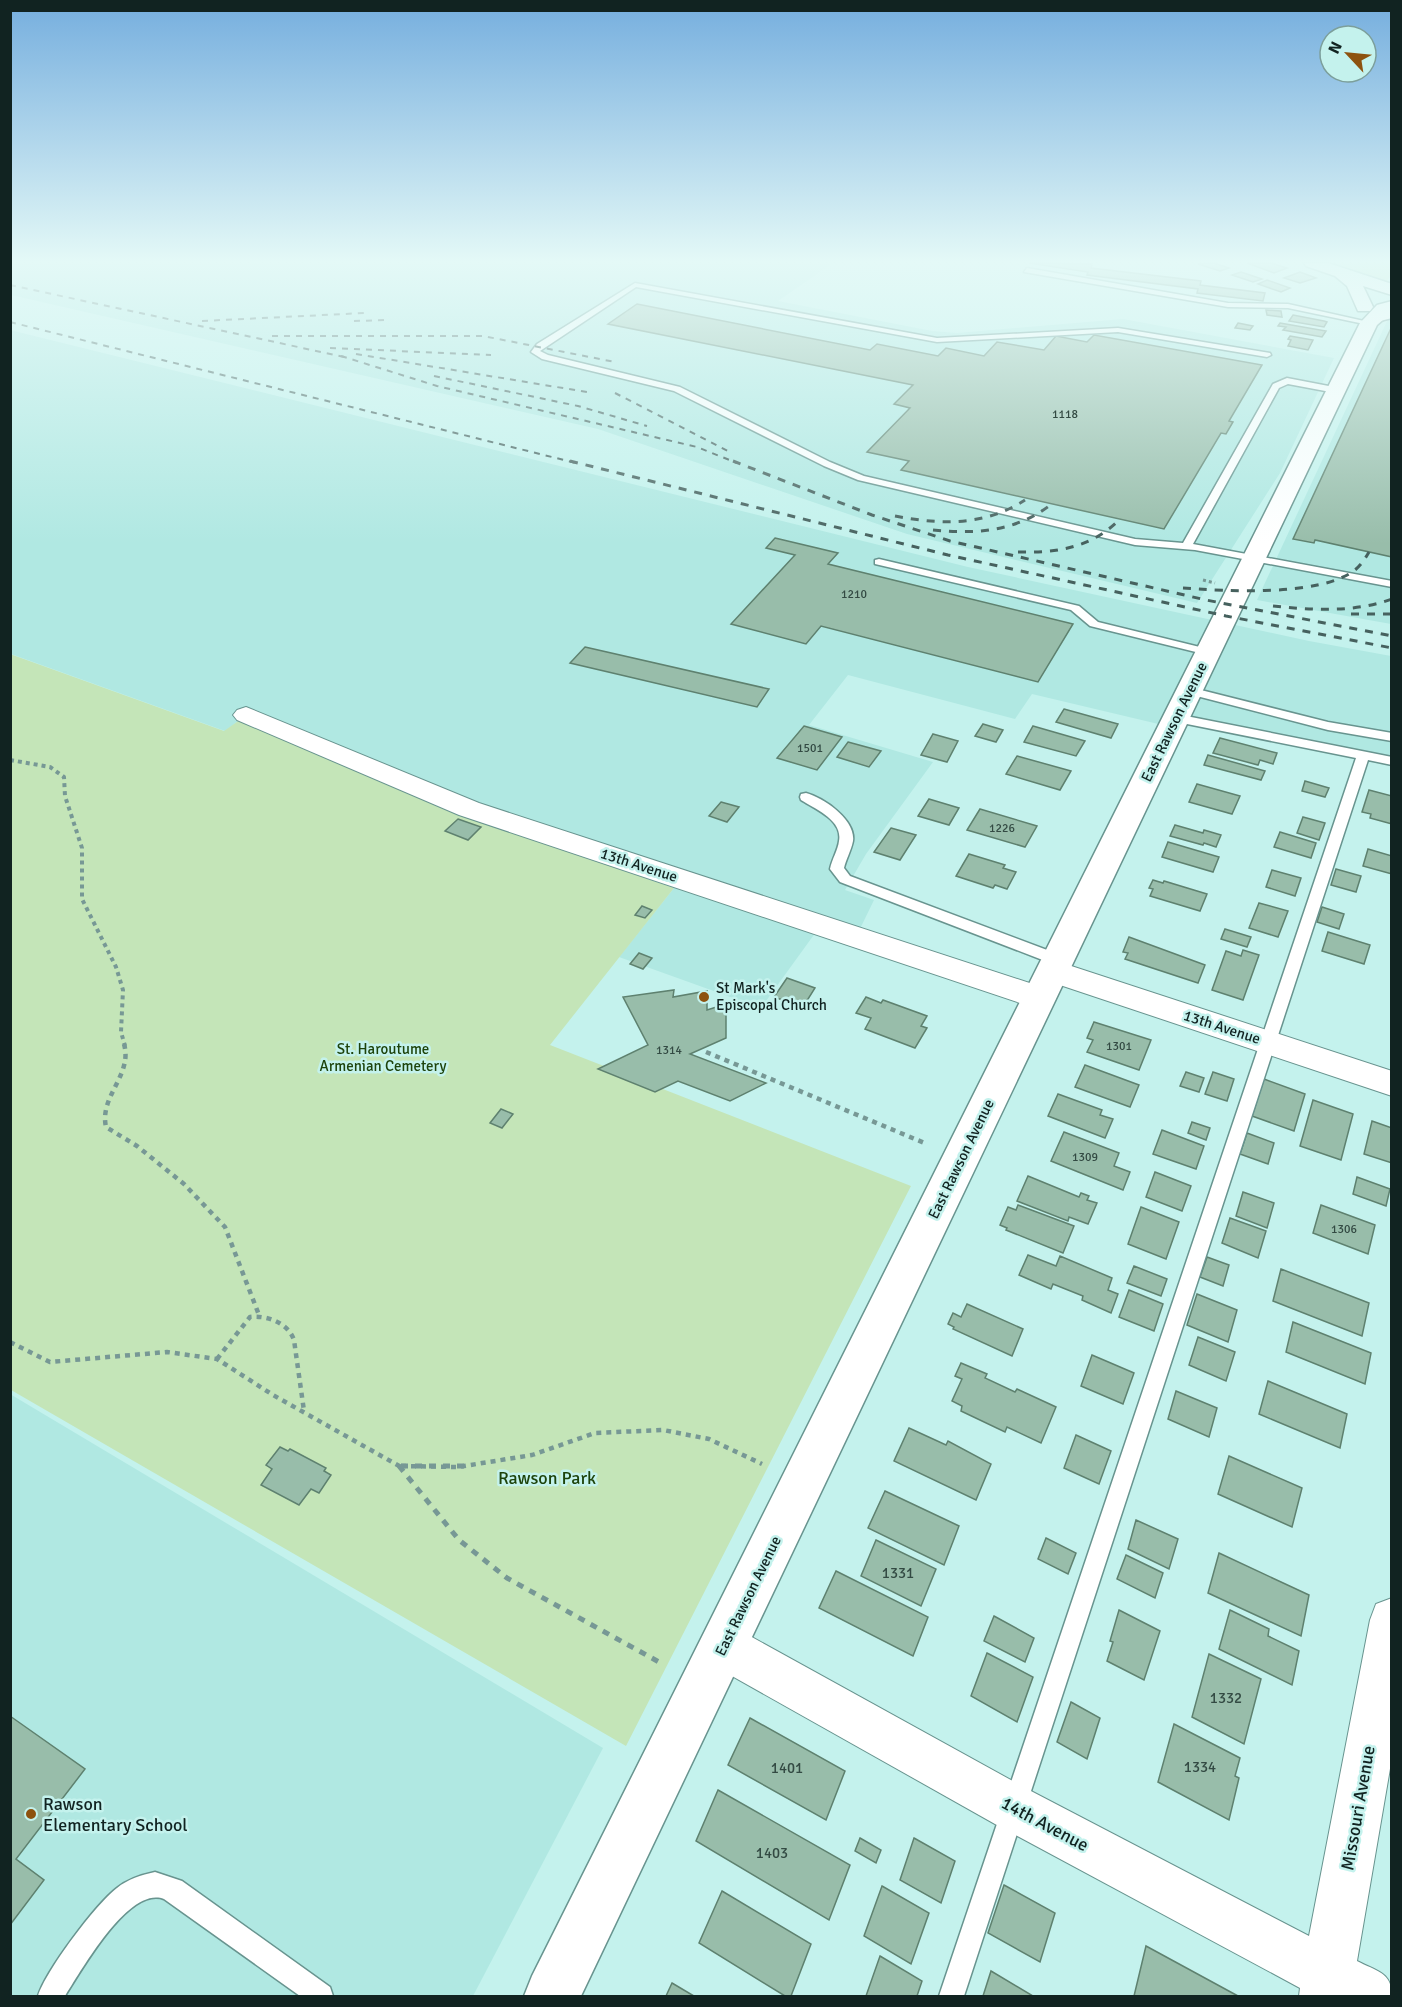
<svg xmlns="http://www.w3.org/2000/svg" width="1402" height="2007" viewBox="0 0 1402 2007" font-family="Signika,sans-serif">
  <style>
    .built { fill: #b0e8e2 }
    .green { fill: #c4e5b8 }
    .building { fill: #98bdaa; stroke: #5e816f; stroke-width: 1.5 }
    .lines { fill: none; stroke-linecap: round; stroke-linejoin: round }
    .service-casing { stroke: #68948f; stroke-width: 3 }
    .minor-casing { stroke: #68948f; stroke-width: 2 }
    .secondary-casing { stroke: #68948f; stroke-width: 3 }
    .primary-casing { stroke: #68948f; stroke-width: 3 }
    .path-far3 { stroke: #779895; stroke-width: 3; stroke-dasharray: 3 3; stroke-linecap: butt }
    .path-far2 { stroke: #779895; stroke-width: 4; stroke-dasharray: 4 4; stroke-linecap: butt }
    .path-far1 { stroke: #779895; stroke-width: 4.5; stroke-dasharray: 5 5; stroke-linecap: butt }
    .path { stroke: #779895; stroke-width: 5; stroke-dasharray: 7 7; stroke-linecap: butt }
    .service { fill: #fff; fill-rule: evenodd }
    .minor { fill: #fff; fill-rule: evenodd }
    .secondary { fill: #fff; fill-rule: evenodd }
    .primary { fill: #fff; fill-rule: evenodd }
    .rail-far1 { stroke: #46615e; stroke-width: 2; stroke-dasharray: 6 6; stroke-linecap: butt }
    .rail { stroke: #46615e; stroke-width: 3; stroke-dasharray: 8 8; stroke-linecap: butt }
    .poi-dot { fill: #8d520f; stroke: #c4f2ed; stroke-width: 2 }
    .labels { text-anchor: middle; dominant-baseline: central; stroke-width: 5; stroke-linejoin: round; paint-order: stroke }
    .number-label { font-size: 12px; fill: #334a43 }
    .street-label { font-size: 15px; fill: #112321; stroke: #c4f2ed }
    .poi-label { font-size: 15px; fill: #112321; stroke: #c4f2ed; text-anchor: start }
    .park-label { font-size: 15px; fill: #1d430b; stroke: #c4f2ed }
    .near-number-label { font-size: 15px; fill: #334a43 }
    .near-park-label { font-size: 18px; fill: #1d430b; stroke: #c4f2ed }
    .near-poi-label { font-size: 18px; fill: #112321; stroke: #c4f2ed; text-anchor: start }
    .near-street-label { font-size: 18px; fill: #112321; stroke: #c4f2ed }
  </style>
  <rect width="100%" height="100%" fill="#c4f2ed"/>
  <!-- built -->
  <g class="built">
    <polygon points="11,263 833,263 778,301 932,331 957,333 1123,319 1334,358 1280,473 1197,603 907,534 598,429 11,295"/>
    <polygon points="1389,317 1391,317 1391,624 1257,600"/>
    <polygon points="10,330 968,567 1309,641 1391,656 1391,761 1176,718 1171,727 1032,694 1015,719 848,675 809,725 933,762 866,854 845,890 874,900 856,937 821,925 761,1008 619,957 674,888 675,877 246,715 225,731 11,654"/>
    <polygon points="10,1394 603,1748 473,1996 11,1996"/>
  </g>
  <!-- green -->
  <g class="green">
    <polygon points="1330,263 1391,263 1391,274 1387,282"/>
    <polygon points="10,654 224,731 241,719 457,813 674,888 550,1045 911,1186 626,1746 11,1390"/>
  </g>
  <!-- building -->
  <g class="building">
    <polygon points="1029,263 1092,264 1091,268 1201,281 1200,285 1265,293 1263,301 1197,293 1198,289 1087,275 1088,272"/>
    <polygon points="1214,263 1229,268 1220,271 1198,264"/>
    <polygon points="1247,263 1271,263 1287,268 1274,273"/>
    <polygon points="1241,272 1262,279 1253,282 1232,275"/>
    <polygon points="1300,272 1316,278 1300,283 1284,278"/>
    <polygon points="1267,280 1290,288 1281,292 1258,284"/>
    <polygon points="637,304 870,350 877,344 938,356 946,348 984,356 997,342 1044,350 1056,336 1087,342 1094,335 1262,365 1229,421 1233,422 1226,434 1221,433 1164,529 901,470 909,461 867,452 910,408 894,404 913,385 608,324"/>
    <polygon points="1266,310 1281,311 1282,317 1267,315"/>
    <polygon points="1293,315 1324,321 1327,322 1324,327 1289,321"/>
    <polygon points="1238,323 1253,326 1250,330 1235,328"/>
    <polygon points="1280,323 1326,331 1322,337 1283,330 1286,327 1278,326"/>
    <polygon points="1392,326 1392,557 1315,540 1314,543 1293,539"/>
    <polygon points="1290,336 1313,340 1308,350 1288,346 1291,340 1288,339"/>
    <polygon points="775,538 838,553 828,564 1073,624 1038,682 821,626 806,644 731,624 795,555 766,548"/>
    <polygon points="585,647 769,689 757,707 570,663"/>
    <polygon points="1064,709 1118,724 1111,738 1056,722"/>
    <polygon points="983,724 1003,730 996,742 975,736"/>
    <polygon points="804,726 842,737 817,770 777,758"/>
    <polygon points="1033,726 1085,741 1076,756 1024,742"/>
    <polygon points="933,734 958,741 947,762 921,755"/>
    <polygon points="1220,738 1277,753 1273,764 1260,760 1258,765 1213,753"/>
    <polygon points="848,742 881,751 869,767 837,757"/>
    <polygon points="1208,755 1265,771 1261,780 1204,765"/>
    <polygon points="1017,756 1071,771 1060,790 1006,774"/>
    <polygon points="1305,781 1329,788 1325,797 1302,791"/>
    <polygon points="1197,784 1240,796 1232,814 1189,802"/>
    <polygon points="1369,790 1392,796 1392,824 1370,818 1371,814 1362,812"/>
    <polygon points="929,799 959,808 949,825 918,816"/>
    <polygon points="721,802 739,807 727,822 709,816"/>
    <polygon points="980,809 1037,826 1025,847 967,830"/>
    <polygon points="1303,817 1325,823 1319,840 1297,833"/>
    <polygon points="458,819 481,827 468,840 445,831"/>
    <polygon points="1175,825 1203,833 1204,830 1221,835 1216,847 1204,843 1203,845 1170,836"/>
    <polygon points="891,828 916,835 900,860 874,852"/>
    <polygon points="1280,832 1316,843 1311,858 1274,847"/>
    <polygon points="1168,842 1219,857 1213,872 1162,857"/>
    <polygon points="1368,849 1392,856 1392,874 1363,866"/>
    <polygon points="969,854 1005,865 1003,868 1016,872 1007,889 995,885 993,888 956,876"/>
    <polygon points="1336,869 1361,876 1356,892 1331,885"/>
    <polygon points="1272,870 1301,878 1295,896 1266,887"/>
    <polygon points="1153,880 1163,883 1164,881 1207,894 1200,911 1150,896 1153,889 1149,888"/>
    <polygon points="1259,903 1288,911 1278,937 1249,928"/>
    <polygon points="642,906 652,910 645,918 635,915"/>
    <polygon points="1322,907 1344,914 1339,929 1317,922"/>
    <polygon points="1225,929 1251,937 1247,947 1221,939"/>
    <polygon points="1328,932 1370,945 1364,964 1322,951"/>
    <polygon points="1129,937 1205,965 1198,983 1125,959 1128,953 1123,952"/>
    <polygon points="1243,950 1259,955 1243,1000 1212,990 1226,951 1241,956"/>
    <polygon points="639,953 652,958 643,969 630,964"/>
    <polygon points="787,978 815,988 803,1007 774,997"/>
    <polygon points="674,990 673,997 707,991 707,1010 726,1004 726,1038 690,1054 766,1083 730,1101 678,1081 655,1092 598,1069 648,1045 623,997"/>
    <polygon points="866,997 881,1003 883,1000 927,1016 921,1026 927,1028 915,1048 865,1029 871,1018 856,1013"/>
    <polygon points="1094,1022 1151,1040 1139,1070 1087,1052 1093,1040 1087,1038"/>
    <polygon points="1085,1065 1139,1085 1130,1107 1075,1087"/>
    <polygon points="1186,1072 1204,1078 1199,1092 1180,1086"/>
    <polygon points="1213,1072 1234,1079 1227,1101 1205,1094"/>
    <polygon points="1264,1079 1305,1094 1294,1131 1252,1116"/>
    <polygon points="1058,1094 1102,1110 1100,1115 1113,1119 1105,1138 1048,1116"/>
    <polygon points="1313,1100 1353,1114 1341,1160 1300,1146"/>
    <polygon points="501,1109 513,1114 502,1128 490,1123"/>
    <polygon points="1372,1121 1392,1128 1392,1163 1364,1154"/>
    <polygon points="1192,1122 1210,1128 1206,1140 1188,1133"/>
    <polygon points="1162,1130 1204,1146 1196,1169 1153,1154"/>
    <polygon points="1064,1132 1119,1153 1114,1166 1130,1172 1123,1190 1051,1161"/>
    <polygon points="1247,1133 1274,1143 1268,1164 1240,1154"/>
    <polygon points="1155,1172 1191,1186 1182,1211 1146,1197"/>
    <polygon points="1028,1176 1079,1197 1081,1193 1089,1196 1087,1200 1097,1203 1088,1224 1069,1217 1068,1221 1017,1201"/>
    <polygon points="1357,1177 1390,1189 1386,1206 1353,1194"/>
    <polygon points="1243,1192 1274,1203 1267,1228 1236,1216"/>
    <polygon points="1018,1205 1074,1226 1063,1253 1006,1230 1007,1228 1000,1225 1008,1207 1016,1210"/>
    <polygon points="1321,1205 1375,1225 1368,1254 1313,1233"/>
    <polygon points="1141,1207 1179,1222 1166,1259 1128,1244"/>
    <polygon points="1230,1218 1266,1231 1258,1258 1222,1243"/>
    <polygon points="1028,1255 1056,1266 1060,1256 1112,1278 1108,1290 1118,1294 1111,1313 1082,1300 1083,1296 1053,1284 1051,1289 1019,1275"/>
    <polygon points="1207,1257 1229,1265 1223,1286 1200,1277"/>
    <polygon points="1134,1266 1167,1279 1161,1296 1127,1283"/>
    <polygon points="1281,1269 1369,1303 1362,1336 1273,1301"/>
    <polygon points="1129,1290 1163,1304 1154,1331 1119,1317"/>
    <polygon points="1197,1294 1237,1310 1228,1342 1187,1325"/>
    <polygon points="967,1304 1023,1329 1012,1356 953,1329 954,1327 948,1324 953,1313 961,1317"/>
    <polygon points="1293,1322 1371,1353 1365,1384 1286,1352"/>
    <polygon points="1198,1337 1235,1352 1226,1381 1189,1365"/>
    <polygon points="1092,1355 1134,1373 1123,1404 1081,1386"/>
    <polygon points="961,1363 987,1374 985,1378 1015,1392 1017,1389 1056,1407 1041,1443 1007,1427 1005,1432 961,1411 962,1406 952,1401 962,1379 955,1376"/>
    <polygon points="1268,1381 1347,1414 1340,1448 1259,1414"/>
    <polygon points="1176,1391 1217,1408 1209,1437 1168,1419"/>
    <polygon points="909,1428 946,1445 948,1441 991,1464 976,1500 894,1461"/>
    <polygon points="1076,1435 1111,1451 1099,1484 1064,1468"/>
    <polygon points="280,1447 288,1451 290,1449 326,1468 324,1471 331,1475 319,1493 311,1489 299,1505 261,1485 272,1469 266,1465"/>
    <polygon points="1229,1456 1302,1488 1292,1527 1218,1494"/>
    <polygon points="885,1491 959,1526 944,1565 868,1528"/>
    <polygon points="1136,1520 1178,1539 1169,1569 1128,1549"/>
    <polygon points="1046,1538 1076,1553 1068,1574 1038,1559"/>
    <polygon points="876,1540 936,1569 921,1606 861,1576"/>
    <polygon points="1219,1553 1309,1595 1301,1636 1208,1593"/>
    <polygon points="1126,1555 1163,1573 1155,1598 1117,1579"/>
    <polygon points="836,1571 928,1617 913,1656 819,1608"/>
    <polygon points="1119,1610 1160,1631 1144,1680 1107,1661 1113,1642 1110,1641"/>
    <polygon points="1230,1610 1269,1629 1268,1636 1299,1651 1292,1685 1219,1649"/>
    <polygon points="994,1616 1034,1638 1025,1662 984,1641"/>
    <polygon points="987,1653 1033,1677 1017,1722 971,1696"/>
    <polygon points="1209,1654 1261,1679 1244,1744 1192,1717"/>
    <polygon points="1071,1702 1100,1718 1087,1759 1057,1742"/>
    <polygon points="10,1716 85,1769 16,1859 44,1880 10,1925"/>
    <polygon points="750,1718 845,1771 826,1820 728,1765"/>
    <polygon points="1174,1724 1240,1758 1235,1776 1239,1778 1229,1820 1158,1782"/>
    <polygon points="718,1790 850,1865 829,1920 696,1841"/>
    <polygon points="860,1838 881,1850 876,1863 855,1851"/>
    <polygon points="914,1838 955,1861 941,1903 900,1880"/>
    <polygon points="1004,1885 1055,1913 1040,1962 988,1933"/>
    <polygon points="882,1886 929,1913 911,1964 864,1936"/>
    <polygon points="722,1891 811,1944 791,1996 785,1996 699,1943"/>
    <polygon points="1146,1946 1238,1996 1134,1996"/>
    <polygon points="880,1956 922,1981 917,1996 866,1996"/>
    <polygon points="991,1971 1033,1996 983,1996"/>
    <polygon points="672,1983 694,1996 666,1996"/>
  </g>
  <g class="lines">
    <!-- service casing -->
    <g class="service-casing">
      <g id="service">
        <polygon points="1027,268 1228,303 1288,304 1373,323 1369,325 1288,308 1228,307 1024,272"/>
        <polygon points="635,283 937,338 1118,328 1270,353 1271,355 1267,357 1118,332 937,342 636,287 540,351 548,355 680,387 830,462 864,476 1135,539 1183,543 1273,384 1287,378 1339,388 1339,392 1336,393 1288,384 1279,388 1193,544 1392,581 1392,587 1195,550 1135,545 858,480 824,466 674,391 542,359 531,352 537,344"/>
        <polygon points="879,559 1079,606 1098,622 1212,650 1214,652 1208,655 1090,626 1071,610 875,564 875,560"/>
        <polygon points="1189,687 1328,722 1392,733 1392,741 1328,730 1185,693 1185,689"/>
        <polygon points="1176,714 1392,757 1392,765 1368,760 964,1996 939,1996 1356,758 1172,721 1172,715"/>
        <path d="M 806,793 C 824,798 856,820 853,841 C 851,851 846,859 844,868 L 850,876 L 1063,956 L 1065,960 L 1063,964 L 1053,964 L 840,882 L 830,869 C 832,859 838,850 839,841 C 843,820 815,809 801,800 L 800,797 L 801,794 Z"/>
        <path d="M 155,1872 L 182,1881 L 330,1987 L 333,1996 L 300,1996 L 164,1899 C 129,1885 81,1971 65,1996 L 38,1996 C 46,1971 95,1905 117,1888 C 128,1879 141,1875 155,1872 Z"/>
      </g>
    </g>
    <!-- minor casing -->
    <g class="minor-casing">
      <g id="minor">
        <polygon points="246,707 479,803 1051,990 1056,998 1051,1006 1040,1009 1029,1006 459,815 237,720 233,715 237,710"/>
        <polygon points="1053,960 1392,1071 1392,1096 1042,979 1038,971 1042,963"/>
        <path d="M 1392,1598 L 1392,1757 L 1357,1961 C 1376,1971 1392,1972 1392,1996 L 1299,1996 L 1300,1988 L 995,1824 L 707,1662 L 700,1646 L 707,1630 L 723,1623 L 739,1630 L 1029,1790 L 1309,1936 L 1370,1620 L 1376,1604 Z"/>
      </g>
    </g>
    <!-- secondary casing -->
    <g class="secondary-casing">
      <polygon id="secondary" points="1392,301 1392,312 1377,325 581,1996 524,1996 532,1976 1360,323 1377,305"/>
    </g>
    <!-- primary casing -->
    <g class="primary-casing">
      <g id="primary">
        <polygon points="1304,263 1328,263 1392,284 1392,295 1363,286 1373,307 1370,311 1358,311 1347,286 1335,276 1306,266"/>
        <polygon points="1392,308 1392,318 1376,322 1370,321 1367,317 1370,313"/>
      </g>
    </g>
    <!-- path-far3 -->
    <polyline class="path-far3" points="1203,580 1215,583"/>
    <!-- path-far2 -->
    <polyline class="path-far2" points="10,760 50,767 64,777 65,796 82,848 82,899 116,967 123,990 121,1032 125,1046"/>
    <!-- path-far1 -->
    <g class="path-far1">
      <path d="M 124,1044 C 133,1075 99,1096 106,1127 L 137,1146 L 184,1184 L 225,1227 L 259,1315"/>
      <polyline points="706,1052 927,1144"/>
      <polyline points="10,1342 50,1362 167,1352 217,1359 273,1395 401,1467"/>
      <path d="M 217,1359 L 250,1317 C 267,1315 288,1323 294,1340 L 304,1411"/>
      <polyline points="401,1466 458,1467 532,1455 595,1433 663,1430 709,1439 762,1464"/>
    </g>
    <!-- path -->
    <g class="path">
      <polyline points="399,1466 459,1540 507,1578 659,1662"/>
      <polyline points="401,1466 467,1466"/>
    </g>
    <!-- service -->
    <use href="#service" class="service"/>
    <!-- minor -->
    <use href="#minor" class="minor"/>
    <!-- secondary -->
    <use href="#secondary" class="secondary"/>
    <!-- primary -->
    <use href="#primary" class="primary"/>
    <!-- rail-far1 -->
    <g class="rail-far1">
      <polyline points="10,285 349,358"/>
      <polyline points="202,321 364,313"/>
      <polyline points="354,321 387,320"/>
      <polyline points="10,322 576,463"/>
      <polyline points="272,336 483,336 615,362"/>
      <polyline points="330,348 491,355"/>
      <polyline points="356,354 587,392"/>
      <polyline points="341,356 437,386 697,447 737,463"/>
      <polyline points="434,376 578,406 647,426"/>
      <polyline points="615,393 730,452"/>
    </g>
    <!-- rail -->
    <g class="rail">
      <polyline points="570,461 948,555 1226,616 1392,648"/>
      <polyline points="733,461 872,515 950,541 1206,600 1392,636"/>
      <path d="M 895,516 C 941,525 985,526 1025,500"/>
      <path d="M 933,530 C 976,534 1014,532 1049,506"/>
      <path d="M 1018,552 C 1056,553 1090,548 1118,521"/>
      <path d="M 1183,588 C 1227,591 1320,597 1355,570 C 1361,565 1365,559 1369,552"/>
      <path d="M 1273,606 C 1313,610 1353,613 1392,599"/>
      <polyline points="1351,614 1392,614"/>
    </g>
  </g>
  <!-- sky -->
  <linearGradient id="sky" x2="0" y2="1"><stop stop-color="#75aede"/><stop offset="0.48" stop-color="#e4f9f7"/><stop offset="1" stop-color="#e4f9f7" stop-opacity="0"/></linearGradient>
  <rect width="1402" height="544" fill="url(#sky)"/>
  <!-- markers -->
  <g class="poi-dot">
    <circle cx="704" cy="997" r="6"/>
    <circle cx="31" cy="1814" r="6"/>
  </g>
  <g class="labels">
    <!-- number labels -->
    <g class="number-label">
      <text x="1065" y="414">1118</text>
      <text x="854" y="594">1210</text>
      <text x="810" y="748">1501</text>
      <text x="1002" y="828">1226</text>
      <text x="1119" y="1046">1301</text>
      <text x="669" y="1050">1314</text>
      <text x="1085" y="1157">1309</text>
      <text x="1344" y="1229">1306</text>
    </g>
    <!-- street labels -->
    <g class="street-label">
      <text transform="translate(1174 722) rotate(-64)">East Rawson Avenue</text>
      <text transform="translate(639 865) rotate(18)">13th Avenue</text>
      <text transform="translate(1222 1027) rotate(18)">13th Avenue</text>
      <text transform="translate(961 1159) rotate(-64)">East Rawson Avenue</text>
      <text transform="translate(748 1596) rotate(-64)">East Rawson Avenue</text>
    </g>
    <!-- poi labels -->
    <g class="poi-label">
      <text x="716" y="988">St Mark's<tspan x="716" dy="17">Episcopal Church</tspan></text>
    </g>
    <!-- park labels -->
    <g class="park-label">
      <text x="383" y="1049">St. Haroutume<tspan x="383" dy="17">Armenian Cemetery</tspan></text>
    </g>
    <!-- near-number labels -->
    <g class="near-number-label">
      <text x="898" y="1573">1331</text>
      <text x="1226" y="1698">1332</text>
      <text x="1200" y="1767">1334</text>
      <text x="787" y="1768">1401</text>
      <text x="772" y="1853">1403</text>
    </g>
    <!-- near-park labels -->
    <g class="near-park-label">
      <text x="547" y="1478">Rawson Park</text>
    </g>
    <!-- near-poi labels -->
    <g class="near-poi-label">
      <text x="43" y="1804">Rawson<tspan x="43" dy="21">Elementary School</tspan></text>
    </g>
    <!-- near-street labels -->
    <g class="near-street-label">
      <text transform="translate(1358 1808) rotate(-80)">Missouri Avenue</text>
      <text transform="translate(1045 1824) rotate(28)">14th Avenue</text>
    </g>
  </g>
  <!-- border -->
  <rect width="1402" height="2007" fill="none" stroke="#112321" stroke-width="24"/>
  <!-- north arrow -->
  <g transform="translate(1348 54) rotate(296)"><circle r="28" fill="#c4f2ed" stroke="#7c9f9b" stroke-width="1.5"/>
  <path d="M0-4.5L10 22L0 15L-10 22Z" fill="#8d520f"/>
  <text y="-9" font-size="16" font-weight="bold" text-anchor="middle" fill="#112321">N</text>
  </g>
</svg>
